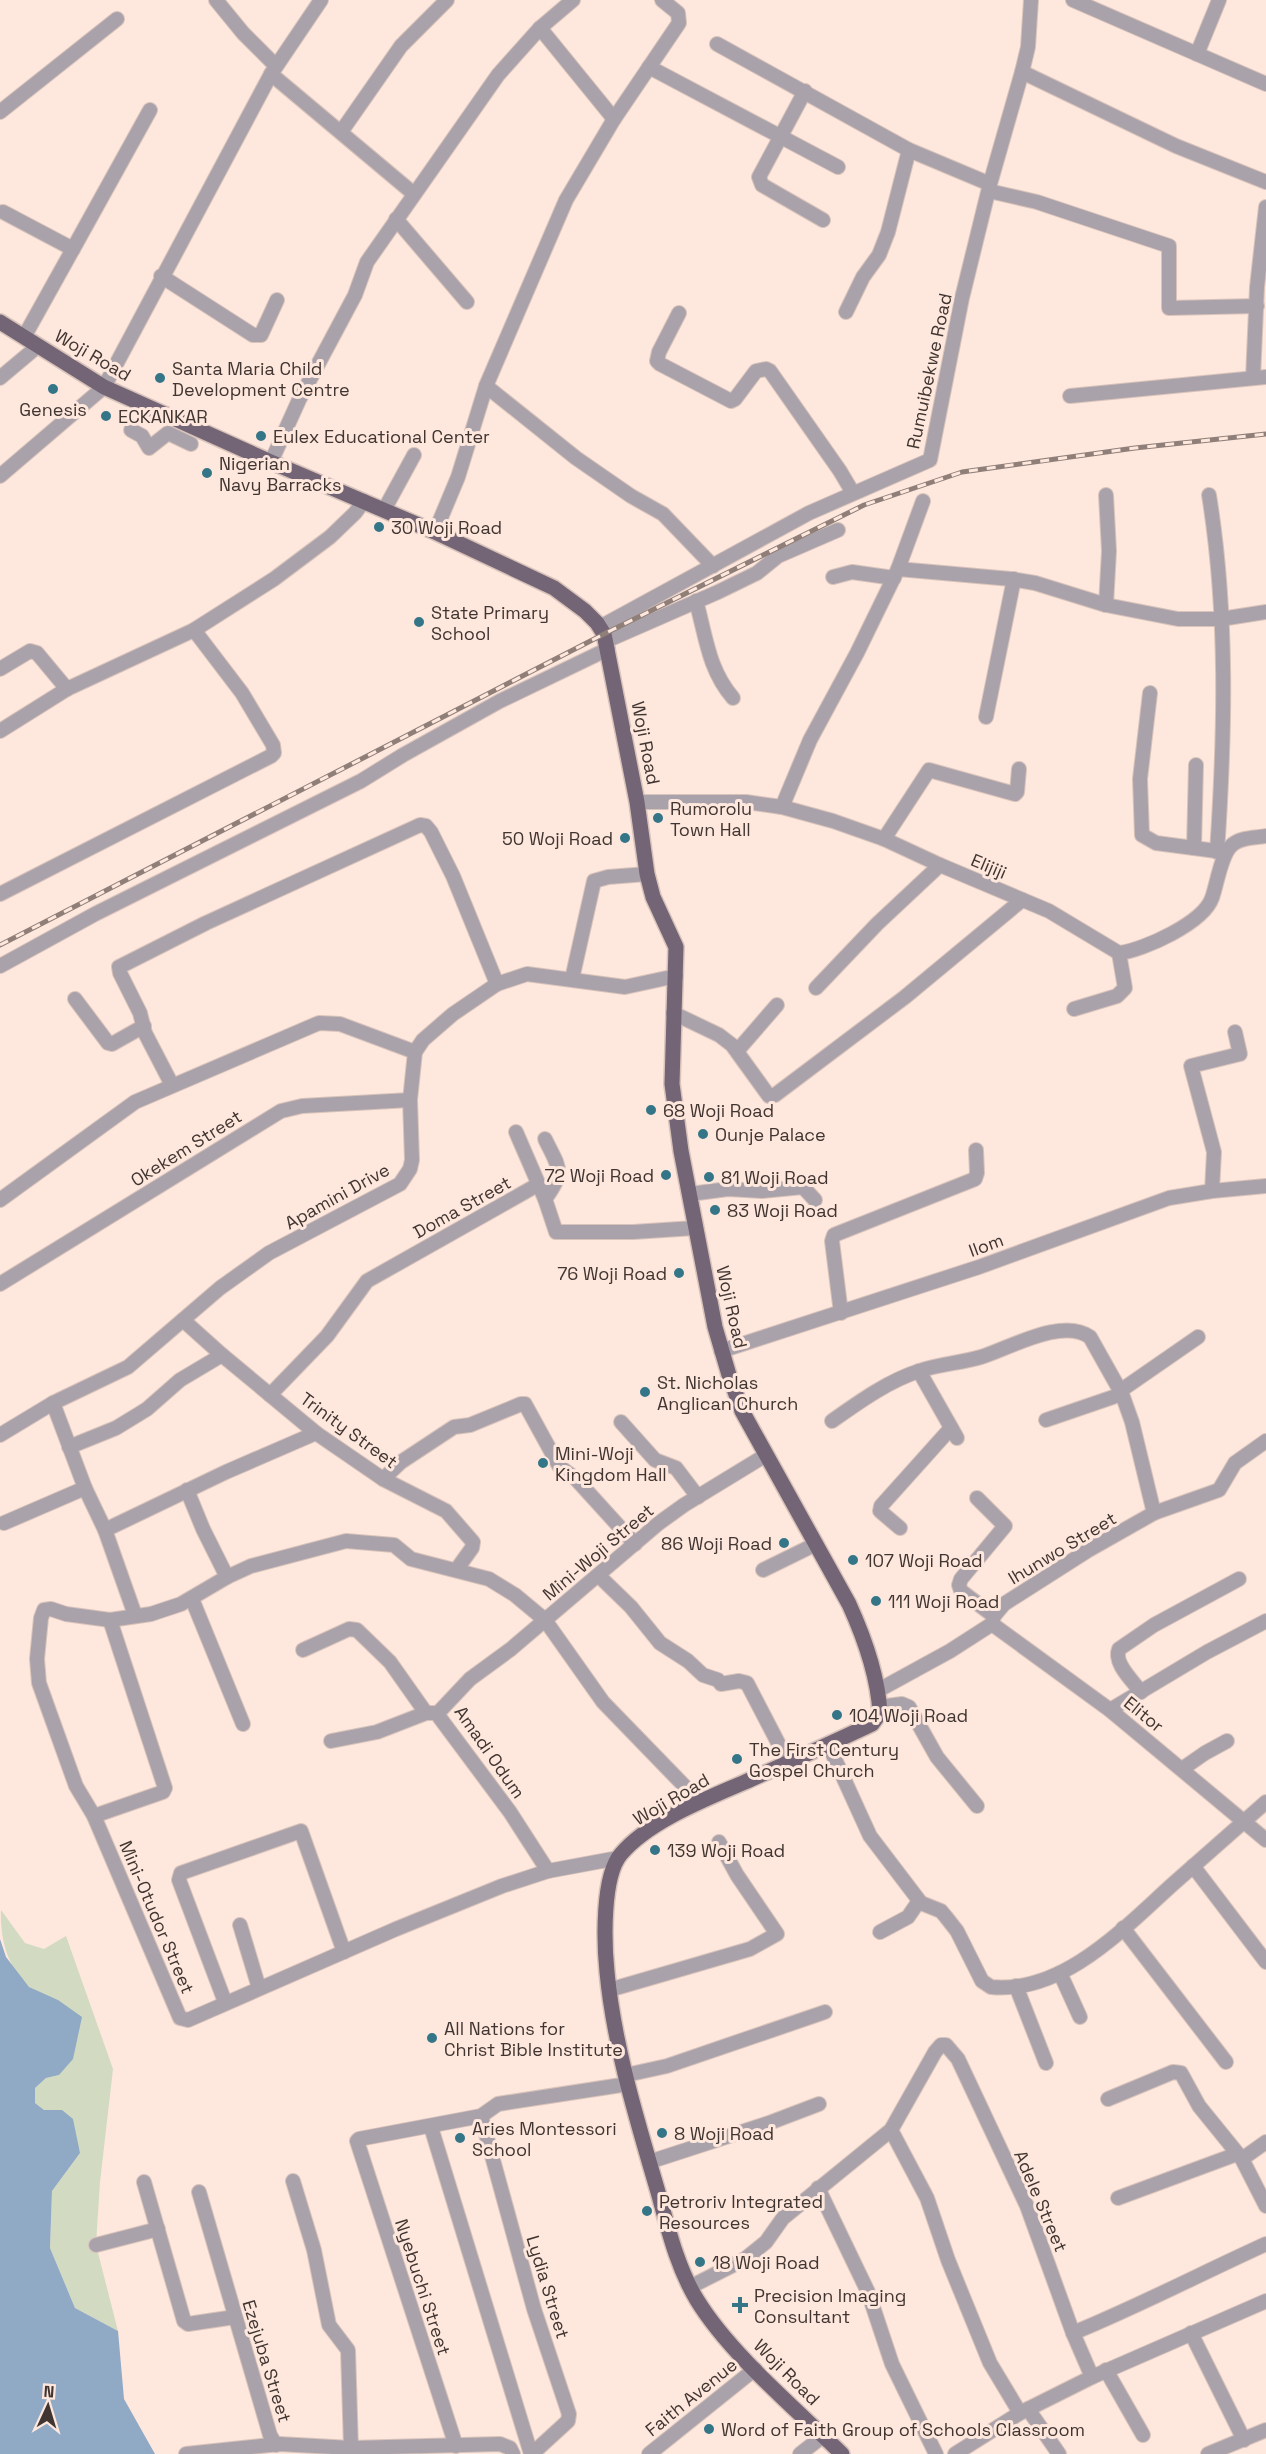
<svg xmlns="http://www.w3.org/2000/svg" width="1266" height="2454" font-family="'Space Grotesk',sans-serif">
  <style>
    .green { fill: #d2dbc2 }
    .water { fill: #90a9c5 }
    .lines { fill: none; stroke-linecap: round; stroke-linejoin: round }
    .minor-casing { stroke: #d8c3ba; stroke-width: 16 }
    .major-casing { stroke: #d8c3ba; stroke-width: 18 }
    .minor { stroke: #aaa2ab; stroke-width: 14 }
    .major { stroke: #736575; stroke-width: 15 }
    .rail-casing { stroke: #8f7f78; stroke-width: 5 }
    .rail { stroke: #fee7dd; stroke-width: 3; stroke-dasharray: 9; stroke-linecap: butt }
    .poi-dot { fill: #347688; stroke: #fee7dd; stroke-width: 2 }
    .labels { text-anchor: middle; dominant-baseline: central; stroke-width: 6; stroke-linejoin: round; paint-order: stroke }
    .street-label { font-size: 18px; fill: #403530; stroke: #fee7dd }
    .poi-label { font-size: 18px; fill: #403530; stroke: #fee7dd; text-anchor: start }
  </style>
  <rect width="100%" height="100%" fill="#fee7dd"/>
  <path class="green" d="M1 1910 25 1943 44 1949 66 1936 113 2069 100 2182 96 2245 118 2331 75 2308 50 2248 52 2191 80 2153 62 2110H44L35 2103V2088L46 2078 59 2075 58 2000C49 1996 36 1993 28 1986 7 1966 0 1938 1 1910Z"/>
  <polygon class="water" points="0,1939 6,1957 29,1987 58,2000 82,2017 73,2059 59,2075 46,2078 35,2088 35,2103 44,2110 62,2110 73,2119 80,2153 52,2191 50,2248 75,2308 118,2331 124,2399 155,2454 0,2454"/>
  <g class="lines">
    <g class="minor-casing">
      <g id="minor">
        <polyline points="216,0 243,33 276,66"/>
        <polyline points="1073,0 1266,84"/>
        <polyline points="540,28 614,119"/>
        <polyline points="717,44 909,150 990,184"/>
        <polyline points="1197,54 1219,0"/>
        <polyline points="649,67 838,167"/>
        <polyline points="1022,72 1176,146 1266,182"/>
        <polyline points="271,74 414,194"/>
        <polyline points="805,91 759,177 762,185 823,220"/>
        <polyline points="0,112 117,19"/>
        <polyline points="341,132 401,46 447,0"/>
        <polyline points="989,191 1037,202 1169,246 1169,308 1257,306"/>
        <polyline points="3,212 73,249 24,337"/>
        <polyline points="396,219 467,302"/>
        <polyline points="73,249 150,110"/>
        <polyline points="161,276 253,335 261,335 277,300"/>
        <polyline points="846,312 863,277 879,255 888,232 909,150"/>
        <polyline points="679,313 659,352 657,361 660,364 731,401 735,399 756,371 766,369 770,371 840,471 853,493"/>
        <polyline points="0,378 38,346"/>
        <polyline points="1253,378 1257,287 1266,207"/>
        <polyline points="486,386 576,458 631,496 663,514 713,566"/>
        <polyline points="1070,396 1266,377"/>
        <polyline points="131,430 142,436 149,448 168,433 191,444"/>
        <polyline points="271,462 299,400 355,295 367,262 498,75 540,28 573,0"/>
        <polyline points="0,476 104,387 271,74 321,0"/>
        <polyline points="1106,495 1109,551 1106,605"/>
        <path d="M1209 495C1228 613 1225 734 1217 852"/>
        <polyline points="384,510 414,455"/>
        <polyline points="435,532 458,477 486,386 566,200 614,119 679,23 678,13 662,0"/>
        <polyline points="898,569 1011,579 1035,583 1106,605 1178,619 1221,619 1266,612"/>
        <polyline points="833,577 852,572 894,578"/>
        <path d="M696 601C706 636 708 669 733 698"/>
        <polyline points="600,627 809,513 930,460 962,298 990,184 1022,72 1028,47 1031,0"/>
        <polyline points="606,641 718,592 757,573 778,556 838,530"/>
        <polyline points="0,669 30,651 37,653 67,689"/>
        <polyline points="1150,693 1140,779 1142,835 1156,843 1224,852"/>
        <polyline points="986,717 1014,579"/>
        <polyline points="0,731 67,689 194,630 274,579 330,537 355,513 364,501"/>
        <path d="M637 802H746L782 807 833 821 884 839 940 865 1049 911 1119 953C1144 950 1203 923 1212 898 1217 884 1221 855 1231 846 1239 837 1255 838 1266 836"/>
        <polyline points="782,807 810,740 857,653 898,569 923,501"/>
        <polyline points="884,839 929,770 1015,794 1017,792 1019,769"/>
        <polyline points="1194,848 1196,765"/>
        <polyline points="0,894 271,756 274,753 273,745 242,693 194,630"/>
        <polyline points="0,966 95,914 361,781 403,755 500,701 608,649"/>
        <polyline points="572,979 594,881 608,877 647,874"/>
        <polyline points="816,988 877,924 940,865"/>
        <polyline points="75,999 108,1043 112,1044 144,1026"/>
        <polyline points="1074,1009 1117,996 1125,988 1119,953"/>
        <polyline points="673,1013 719,1035 732,1045 766,1092 769,1096 775,1095 905,997 1022,900"/>
        <polyline points="738,1050 777,1005"/>
        <polyline points="172,1085 145,1033 140,1013 120,973 119,967 206,923 420,825 426,826 431,832 453,876 497,984"/>
        <polyline points="516,1132 545,1199 556,1232 633,1232 695,1228"/>
        <path d="M545 1139C559 1168 566 1171 545 1199"/>
        <polyline points="1212,1191 1214,1152 1191,1066 1240,1054 1235,1032"/>
        <polyline points="690,1194 728,1189 762,1191 803,1187 815,1200"/>
        <polyline points="0,1200 135,1102 319,1023 340,1024 415,1052"/>
        <polyline points="0,1284 281,1111 302,1106 410,1100"/>
        <polyline points="841,1313 832,1241 834,1235 975,1179 977,1173 976,1150"/>
        <polyline points="183,1320 222,1355 316,1433 383,1479 446,1511 473,1542 472,1548 457,1569"/>
        <polyline points="721,1351 979,1267 1169,1198 1212,1191 1266,1186"/>
        <polyline points="919,1371 957,1438"/>
        <polyline points="1120,1391 1198,1337"/>
        <polyline points="270,1395 327,1336 367,1281 539,1184"/>
        <polyline points="53,1403 85,1488 105,1530 135,1615"/>
        <polyline points="1046,1420 1122,1394"/>
        <path d="M832 1421C859 1402 888 1381 919 1371 939 1364 961 1363 981 1357 1010 1348 1062 1317 1090 1337L1122 1394 1132 1422 1154 1513"/>
        <polyline points="621,1422 655,1460 676,1468 698,1497"/>
        <polyline points="0,1435 53,1403 128,1367 220,1288 269,1253 400,1184 410,1169 412,1160 410,1100 415,1052 423,1040 453,1014 497,984 527,974 625,987 676,976"/>
        <polyline points="69,1447 116,1428 134,1417 147,1409 180,1380 222,1355"/>
        <polyline points="383,1479 401,1462 454,1427 470,1425 521,1404 525,1404 559,1466 576,1479 635,1544"/>
        <polyline points="187,1490 203,1529 227,1577"/>
        <polyline points="977,1498 1005,1526 961,1579 959,1585 961,1591 994,1616"/>
        <polyline points="4,1523 85,1488"/>
        <polyline points="900,1528 880,1511 881,1506 951,1428"/>
        <polyline points="105,1530 226,1472 316,1433"/>
        <polyline points="763,1570 816,1544"/>
        <polyline points="598,1575 631,1607 660,1643 688,1661 703,1675 718,1680 721,1684 739,1681 747,1683 788,1762"/>
        <polyline points="192,1599 243,1724"/>
        <polyline points="992,1624 1110,1710 1266,1840"/>
        <polyline points="303,1650 349,1629 357,1630 390,1662 426,1713"/>
        <polyline points="877,1691 950,1651 992,1624 994,1616 1004,1604 1087,1551 1154,1513 1219,1490 1235,1463 1266,1441"/>
        <path d="M1141 1692C1133 1681 1113 1663 1119 1649L1154 1625 1239 1579"/>
        <polyline points="879,1707 902,1704 909,1707 937,1757 977,1806"/>
        <polyline points="1110,1710 1207,1652 1266,1621"/>
        <polyline points="437,1714 470,1679 511,1649 659,1523 684,1505 766,1455"/>
        <polyline points="437,1714 510,1812 548,1871"/>
        <polyline points="331,1741 377,1732 426,1713 433,1713"/>
        <path d="M828 1744 870 1836 921 1903 941 1911 946 1917 957 1931 982 1981 991 1987C1063 1994 1124 1928 1173 1884 1204 1857 1235 1829 1266 1802"/>
        <polyline points="1182,1769 1205,1753 1227,1741"/>
        <polyline points="94,1816 163,1792 165,1788 110,1620"/>
        <polyline points="618,1858 548,1871 502,1886 396,1929 188,2020 180,2018 94,1816 76,1786 39,1683 37,1659 41,1618 44,1610 51,1609 66,1614 110,1620 151,1614 181,1604 227,1577 251,1566 346,1541 394,1545 411,1559 489,1579 515,1595 545,1620 603,1702 699,1801"/>
        <polyline points="1193,1866 1266,1962"/>
        <polyline points="240,1925 259,1988"/>
        <polyline points="1123,1928 1226,2062"/>
        <polyline points="880,1932 908,1917 919,1901"/>
        <polyline points="1060,1973 1080,2017"/>
        <polyline points="1016,1986 1046,2063"/>
        <polyline points="609,1990 750,1949 777,1934 737,1875 719,1842"/>
        <polyline points="225,2002 179,1880 181,1873 301,1831 344,1952"/>
        <polyline points="626,2075 667,2066 825,2012"/>
        <polyline points="1108,2099 1173,2072 1181,2073 1199,2106 1242,2159 1266,2206"/>
        <polyline points="481,2116 534,2309 569,2414 568,2421 532,2454"/>
        <polyline points="431,2127 531,2454"/>
        <polyline points="891,2130 927,2198 948,2260 990,2363 1020,2413"/>
        <polyline points="1242,2159 1266,2142"/>
        <polyline points="649,2162 769,2123 819,2104"/>
        <polyline points="293,2181 314,2250 329,2325 348,2350 351,2448"/>
        <polyline points="144,2182 184,2321 188,2324 235,2317"/>
        <polyline points="818,2188 868,2292 892,2364 936,2454"/>
        <polyline points="199,2192 270,2435 276,2445"/>
        <polyline points="1118,2198 1237,2154"/>
        <polyline points="96,2245 158,2229"/>
        <polyline points="690,2287 745,2259 766,2242 783,2218 891,2130 935,2052 941,2045 946,2045 958,2059 1027,2206 1073,2333 1092,2377"/>
        <path d="M1073 2333C1139 2306 1202 2273 1266 2244"/>
        <polyline points="1191,2333 1244,2440"/>
        <polyline points="1106,2370 1143,2435"/>
        <polyline points="1028,2409 1059,2454"/>
        <polyline points="456,2446 357,2141 359,2139 481,2116 498,2104 628,2084"/>
        <polyline points="186,2454 279,2444 351,2448 500,2444 510,2448 513,2454"/>
        <polyline points="649,2454 755,2369"/>
        <polyline points="800,2454 823,2436"/>
        <polyline points="955,2454 1020,2413 1092,2377 1266,2301"/>
        <polyline points="1208,2454 1266,2430"/>
      </g>
    </g>
    <g class="major-casing">
      <path id="major" d="M0 322 104 387 271 462 435 532 554 588 585 611 597 623 604 634 637 802 647 874 653 897 676 947 672 1084 681 1151 715 1327 729 1375 742 1411 849 1604C864 1637 878 1676 880 1713L872 1724C830 1744 787 1763 745 1782 706 1799 649 1821 621 1854 602 1876 604 1943 607 1972 614 2046 637 2120 658 2192 668 2228 677 2267 697 2300 730 2354 796 2409 842 2454"/>
    </g>
    <use href="#minor" class="minor"/>
    <use href="#major" class="major"/>
    <g class="rail-casing">
      <polyline id="rail" points="0,945 604,634 864,505 962,472 1135,448 1266,434"/>
    </g>
    <use href="#rail" class="rail"/>
  </g>
  <g class="poi-dot">
    <circle cx="160" cy="378" r="6"/>
    <circle cx="53" cy="389" r="6"/>
    <circle cx="106" cy="416" r="6"/>
    <circle cx="261" cy="436" r="6"/>
    <circle cx="207" cy="473" r="6"/>
    <circle cx="379" cy="527" r="6"/>
    <circle cx="419" cy="622" r="6"/>
    <circle cx="658" cy="818" r="6"/>
    <circle cx="625" cy="838" r="6"/>
    <circle cx="651" cy="1110" r="6"/>
    <circle cx="703" cy="1134" r="6"/>
    <circle cx="666" cy="1175" r="6"/>
    <circle cx="709" cy="1177" r="6"/>
    <circle cx="715" cy="1210" r="6"/>
    <circle cx="679" cy="1273" r="6"/>
    <circle cx="645" cy="1392" r="6"/>
    <circle cx="543" cy="1463" r="6"/>
    <circle cx="784" cy="1543" r="6"/>
    <circle cx="853" cy="1560" r="6"/>
    <circle cx="876" cy="1601" r="6"/>
    <circle cx="837" cy="1715" r="6"/>
    <circle cx="737" cy="1759" r="6"/>
    <circle cx="655" cy="1850" r="6"/>
    <circle cx="432" cy="2038" r="6"/>
    <circle cx="662" cy="2133" r="6"/>
    <circle cx="460" cy="2138" r="6"/>
    <circle cx="647" cy="2211" r="6"/>
    <circle cx="700" cy="2262" r="6"/>
    <path d="M737 2296h6v6h6v6h-6v6h-6v-6h-6v-6h6z"/>
    <circle cx="709" cy="2429" r="6"/>
  </g>
  <g class="labels">
    <g class="street-label">
      <text transform="translate(93 355) rotate(30)">Woji Road</text>
      <text transform="translate(929 371) rotate(-78)">Rumuibekwe Road</text>
      <text transform="translate(646 743) rotate(79)">Woji Road</text>
      <text transform="translate(989 866) rotate(23)">Elijiji</text>
      <text transform="translate(186 1148) rotate(-32)">Okekem Street</text>
      <text transform="translate(337 1196) rotate(-29)">Apamini Drive</text>
      <text transform="translate(462 1207) rotate(-29)">Doma Street</text>
      <text transform="translate(986 1245) rotate(-20)">Ilom</text>
      <text transform="translate(732 1307) rotate(77)">Woji Road</text>
      <text transform="translate(349 1430) rotate(36)">Trinity Street</text>
      <text transform="translate(1062 1548) rotate(-31)">Ihunwo Street</text>
      <text transform="translate(598 1552) rotate(-40)">Mini-Woji Street</text>
      <text transform="translate(1144 1714) rotate(39)">Elitor</text>
      <text transform="translate(490 1752) rotate(55)">Amadi Odum</text>
      <text transform="translate(671 1799) rotate(-30)">Woji Road</text>
      <text transform="translate(157 1917) rotate(67)">Mini-Otudor Street</text>
      <text transform="translate(1041 2201) rotate(67)">Adele Street</text>
      <text transform="translate(423 2287) rotate(72)">Nyebuchi Street</text>
      <text transform="translate(548 2287) rotate(73)">Lydia Street</text>
      <text transform="translate(267 2361) rotate(73)">Ezejuba Street</text>
      <text transform="translate(787 2372) rotate(45)">Woji Road</text>
      <text transform="translate(691 2397) rotate(-39)">Faith Avenue</text>
    </g>
    <g class="poi-label">
      <text x="172" y="368">Santa Maria Child<tspan x="172" dy="21">Development Centre</tspan></text>
      <text x="53" y="409" text-anchor="middle">Genesis</text>
      <text x="118" y="416">ECKANKAR</text>
      <text x="273" y="436">Eulex Educational Center</text>
      <text x="219" y="463">Nigerian<tspan x="219" dy="21">Navy Barracks</tspan></text>
      <text x="391" y="527">30 Woji Road</text>
      <text x="431" y="612">State Primary<tspan x="431" dy="21">School</tspan></text>
      <text x="670" y="808">Rumorolu<tspan x="670" dy="21">Town Hall</tspan></text>
      <text x="613" y="838" text-anchor="end">50 Woji Road</text>
      <text x="663" y="1110">68 Woji Road</text>
      <text x="715" y="1134">Ounje Palace</text>
      <text x="654" y="1175" text-anchor="end">72 Woji Road</text>
      <text x="721" y="1177">81 Woji Road</text>
      <text x="727" y="1210">83 Woji Road</text>
      <text x="667" y="1273" text-anchor="end">76 Woji Road</text>
      <text x="657" y="1382">St. Nicholas<tspan x="657" dy="21">Anglican Church</tspan></text>
      <text x="555" y="1453">Mini-Woji<tspan x="555" dy="21">Kingdom Hall</tspan></text>
      <text x="772" y="1543" text-anchor="end">86 Woji Road</text>
      <text x="865" y="1560">107 Woji Road</text>
      <text x="888" y="1601">111 Woji Road</text>
      <text x="849" y="1715">104 Woji Road</text>
      <text x="749" y="1749">The First Century<tspan x="749" dy="21">Gospel Church</tspan></text>
      <text x="667" y="1850">139 Woji Road</text>
      <text x="444" y="2028">All Nations for<tspan x="444" dy="21">Christ Bible Institute</tspan></text>
      <text x="472" y="2128">Aries Montessori<tspan x="472" dy="21">School</tspan></text>
      <text x="674" y="2133">8 Woji Road</text>
      <text x="659" y="2201">Petroriv Integrated<tspan x="659" dy="21">Resources</tspan></text>
      <text x="712" y="2262">18 Woji Road</text>
      <text x="754" y="2295">Precision Imaging<tspan x="754" dy="21">Consultant</tspan></text>
      <text x="721" y="2429">Word of Faith Group of Schools Classroom</text>
    </g>
  </g>
  <g transform="translate(48 2406) rotate(4)" stroke="#fee7dd" stroke-width="4.5" paint-order="stroke">
  <path d="M0-4.5L10 22L0 15L-10 22Z" fill="#403530"/>
  <text y="-9" font-size="16" font-weight="bold" text-anchor="middle" fill="#403530">N</text>
  </g>
</svg>
